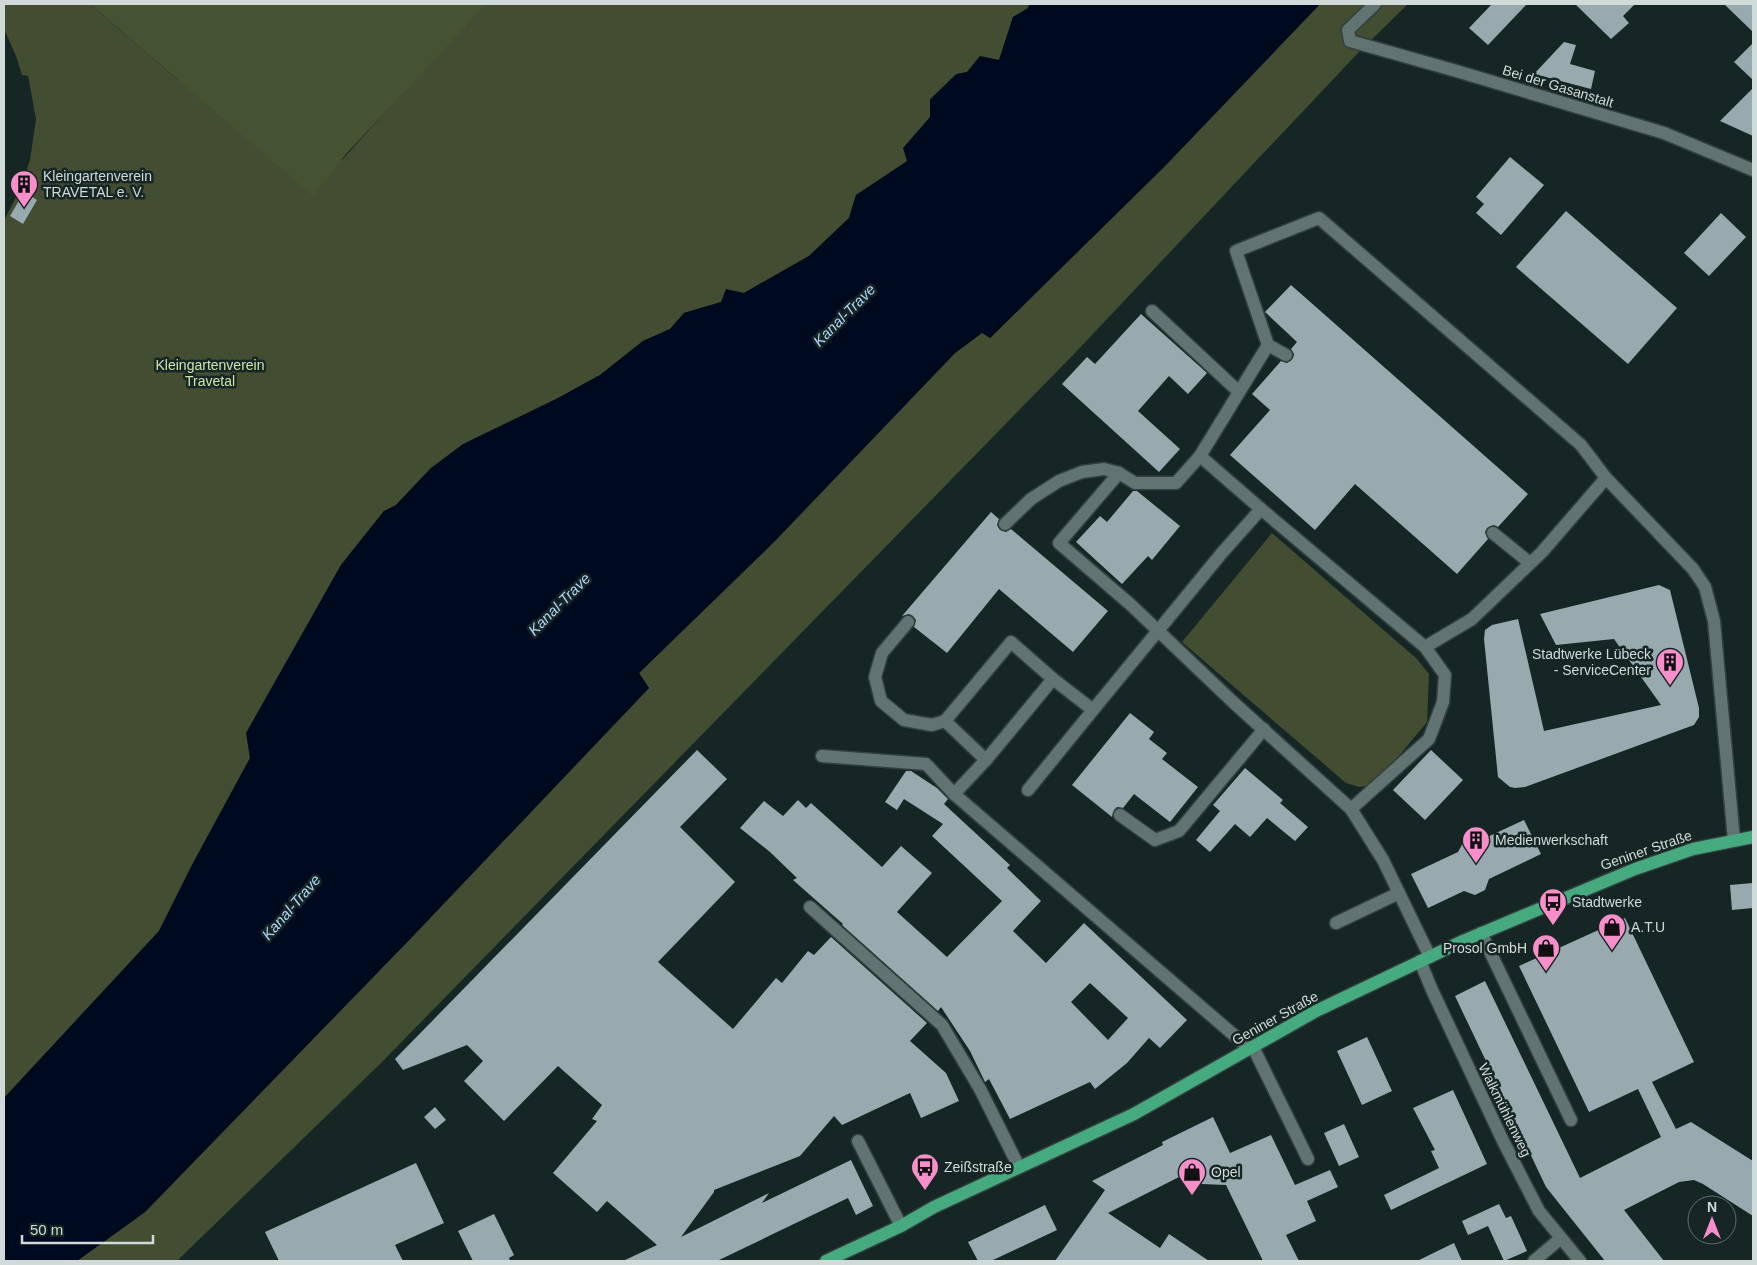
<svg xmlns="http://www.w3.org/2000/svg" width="1757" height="1265" font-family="Helvetica,sans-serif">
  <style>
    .green { fill: #424d32 }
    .forest { fill: #465333 }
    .water { fill: #000a1f }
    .building { fill: #98aab0; fill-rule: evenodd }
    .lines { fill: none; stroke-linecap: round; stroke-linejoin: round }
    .minor-casing { stroke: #33403f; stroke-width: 15 }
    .major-casing { stroke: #33403f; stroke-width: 15 }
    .minor { stroke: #627472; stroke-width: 12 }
    .major { stroke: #45ab7f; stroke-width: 12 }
    .labels { text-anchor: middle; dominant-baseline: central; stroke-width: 5; stroke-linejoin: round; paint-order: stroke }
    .street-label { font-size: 14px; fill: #d0dad9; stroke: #162625 }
    .poi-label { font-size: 14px; fill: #d0dad9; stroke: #162625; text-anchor: start }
    .park-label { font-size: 14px; fill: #cde5aa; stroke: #162625 }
    .water-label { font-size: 15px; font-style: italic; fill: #b2d4fb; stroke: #162625 }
  </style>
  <rect width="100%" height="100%" fill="#162625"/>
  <g class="green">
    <polygon points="4,4 90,4 177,79 342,160 416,78 487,4 1029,4 1029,8 1013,17 999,60 980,57 967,72 956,74 930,99 931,117 904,148 908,161 856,195 849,218 809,256 744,293 721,302 684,313 670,329 643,341 600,375 431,468 396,505 384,511 341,565 247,733 250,758 192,865 159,931 4,1098 4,221 22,185 30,160 36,119 28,76 22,75 16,56 4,29"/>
    <polygon points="1320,4 1408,4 1357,54 1074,354 381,1063 177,1261 77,1261 145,1212 413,936 649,688 639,673 773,543 955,353 983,332 990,338 1165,166"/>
    <polygon points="1272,533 1417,659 1429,674 1427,722 1394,762 1366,786 1359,787 1346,783 1182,642"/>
  </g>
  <polygon class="forest" points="90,4 487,4 346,154 313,196"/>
  <polygon class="water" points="1029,4 1320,4 1165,166 990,338 982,333 955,353 773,543 639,673 649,688 413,936 145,1212 77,1261 4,1261 4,1098 159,931 192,865 250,758 246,733 341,565 384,511 396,505 431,468 463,444 558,398 600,375 643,341 670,329 684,313 721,302 726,289 744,293 809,256 849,218 856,195 907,161 903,148 930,117 930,100 957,74 967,72 980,56 999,60 1013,17 1028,8"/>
  <g class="building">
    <polygon points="1492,4 1527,4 1488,45 1469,28"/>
    <polygon points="1575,4 1635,4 1623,16 1629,23 1611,39"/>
    <polygon points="1724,4 1753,4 1753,32"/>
    <polygon points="1564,42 1576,45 1570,64 1595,71 1591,89 1534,74"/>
    <polygon points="1753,43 1753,80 1734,62"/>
    <polygon points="1753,88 1753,136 1720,121"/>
    <polygon points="1510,157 1544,185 1501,235 1476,213 1484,204 1476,197"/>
    <polygon points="24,192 37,200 23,224 10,216"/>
    <polygon points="1566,211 1677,308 1628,364 1516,267"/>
    <polygon points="1721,213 1746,237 1709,276 1684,253"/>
    <polygon points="1291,285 1528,494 1498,527 1494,525 1487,528 1485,532 1488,539 1457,574 1355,484 1315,530 1230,455 1270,410 1252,394 1281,361 1287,363 1293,358 1294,354 1291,349 1297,342 1265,312"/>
    <polygon points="1141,314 1207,373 1188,394 1169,376 1138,411 1180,449 1159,472 1062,384 1087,357 1095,364"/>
    <polygon points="1133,491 1137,491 1180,526 1152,560 1148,556 1122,584 1076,542 1100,516 1107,522"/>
    <polygon points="991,512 999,519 997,525 1000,530 1006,532 1011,529 1108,611 1073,652 999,589 947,653 914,627 916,620 913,616 909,614 902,616"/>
    <polygon points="1659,585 1670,590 1699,708 1699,717 1694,725 1525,787 1515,788 1510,787 1498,777 1484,639 1485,630 1492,625 1518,619 1544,731 1661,705 1614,639 1556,645 1540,614"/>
    <polygon points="1130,713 1154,732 1149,739 1167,753 1162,759 1198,787 1170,822 1134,794 1123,808 1117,807 1114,810 1112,817 1072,785"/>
    <polygon points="697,750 727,779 680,827 735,882 658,962 733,1029 776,978 782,983 808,951 814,955 831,937 927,1023 910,1041 946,1073 959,1101 921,1118 910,1093 842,1125 834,1116 800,1156 714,1190 714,1192 681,1237 769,1193 762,1203 851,1160 873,1206 856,1215 848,1198 717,1261 623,1261 657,1245 607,1201 597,1212 553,1173 597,1121 592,1119 602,1105 558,1066 504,1121 464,1081 483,1061 467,1045 403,1070 395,1059"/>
    <polygon points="1431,750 1463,780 1425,820 1393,790"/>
    <polygon points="1245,768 1283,800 1280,803 1308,827 1295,841 1267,818 1250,837 1235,824 1210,852 1196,840 1220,811 1213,805"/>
    <path d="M906 771H911L937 788 948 799 944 804 1010 865 1007 868 1041 901 1013 931 1046 963 1084 923 1187 1020 1160 1048 1149 1038 1127 1063 1095 1089 1090 1082 1010 1119 989 1079 985 1082 970 1051 941 1007 938 1011 842 925 843 924 793 880 797 878 770 852 740 828 764 801 783 816 798 800 806 808 811 803 882 867 901 846 932 873 897 912 947 957 1002 901 932 836 943 824 904 799 897 810 885 802ZM1090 983 1128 1018 1108 1040 1071 1002Z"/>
    <polygon points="1524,820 1541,854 1489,879 1485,890 1475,895 1464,891 1428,908 1411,874 1458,852 1464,841 1473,836 1483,839"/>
    <polygon points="1753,883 1753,908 1732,910 1730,885"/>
    <polygon points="1625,918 1694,1062 1652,1082 1676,1129 1691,1122 1753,1161 1753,1216 1703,1184 1694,1180 1679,1182 1624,1210 1664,1261 1605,1261 1546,1187 1455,996 1485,981 1580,1178 1661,1137 1638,1089 1589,1112 1519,966"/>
    <polygon points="1367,1037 1392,1091 1362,1105 1337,1051"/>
    <polygon points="1453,1090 1487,1164 1391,1210 1384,1195 1439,1168 1431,1151 1435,1150 1413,1108"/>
    <polygon points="435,1107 446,1120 435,1129 424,1117"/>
    <polygon points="1213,1117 1230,1153 1271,1135 1295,1185 1330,1170 1338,1187 1307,1201 1316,1221 1286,1235 1299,1261 1263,1261 1226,1185 1202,1184 1181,1176 1108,1213 1160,1248 1169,1234 1209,1261 1055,1261 1105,1190 1092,1181 1163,1145 1162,1142"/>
    <polygon points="1344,1124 1359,1157 1339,1166 1324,1133"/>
    <polygon points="416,1163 444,1223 395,1245 403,1261 279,1261 265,1232"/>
    <polygon points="1499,1204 1506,1218 1511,1216 1527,1251 1504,1261 1488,1226 1468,1235 1462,1221"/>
    <polygon points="1045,1205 1057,1230 991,1261 978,1261 968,1242"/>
    <polygon points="494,1214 514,1255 509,1258 510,1261 473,1261 458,1231"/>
    <polygon points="1454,1243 1462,1261 1417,1261"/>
  </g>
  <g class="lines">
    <g class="minor-casing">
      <g id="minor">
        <polyline points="1375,4 1348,30 1350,41 1453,70 1664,133 1753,170"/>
        <polyline points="1152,311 1239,392"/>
        <polyline points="1286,355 1268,345 1236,251 1319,218 1581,445 1606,478 1693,569 1705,587 1714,621 1734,840"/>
        <polyline points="1200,456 1268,345"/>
        <polyline points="1261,509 1200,456 1176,483 1135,483 1119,473 1059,543 1131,605 1234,703 1351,809 1383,860 1430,957"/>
        <polyline points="1005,524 1031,499 1059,481 1082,472 1104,469 1119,473"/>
        <polyline points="1493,533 1530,563"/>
        <polyline points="908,622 882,653 875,677 881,701 904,720 932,725 945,721"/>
        <polyline points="1093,710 1221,554 1261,509 1425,647"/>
        <polyline points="822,756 926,764 954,794 1250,1049"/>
        <polyline points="1028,790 1093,710 1053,679"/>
        <polyline points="954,794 986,760 1053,679 1011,642 945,721 986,760"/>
        <polyline points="1351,809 1429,739 1443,702 1445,675 1425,647 1472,619 1542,552 1606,478"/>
        <polyline points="1120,815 1155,840 1179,831 1264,729"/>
        <polyline points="810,907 942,1025 980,1089 1019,1167"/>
        <polyline points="1336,923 1399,893"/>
        <polyline points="1481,933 1571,1120"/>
        <polyline points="1420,961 1432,990 1503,1141 1539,1211 1580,1261"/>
        <polyline points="1253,1047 1308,1159"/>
        <polyline points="858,1141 901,1226"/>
        <polyline points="1534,1261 1561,1238"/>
      </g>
    </g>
    <g class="major-casing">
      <polyline id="major" points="826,1261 901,1226 934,1207 1134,1114 1316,1011 1463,941 1635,869 1693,849 1753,837"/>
    </g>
    <use href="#minor" class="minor"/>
    <use href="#major" class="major"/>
  </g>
  <defs>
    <g id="building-pin" transform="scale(1.4375)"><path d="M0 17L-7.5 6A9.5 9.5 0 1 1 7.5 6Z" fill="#f98fca" stroke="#162625"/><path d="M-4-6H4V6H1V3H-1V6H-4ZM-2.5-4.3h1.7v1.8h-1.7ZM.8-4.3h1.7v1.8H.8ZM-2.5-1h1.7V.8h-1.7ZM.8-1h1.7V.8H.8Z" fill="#111"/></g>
    <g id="bus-pin" transform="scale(1.4375)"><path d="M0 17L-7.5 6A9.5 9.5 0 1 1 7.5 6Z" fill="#f98fca" stroke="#162625"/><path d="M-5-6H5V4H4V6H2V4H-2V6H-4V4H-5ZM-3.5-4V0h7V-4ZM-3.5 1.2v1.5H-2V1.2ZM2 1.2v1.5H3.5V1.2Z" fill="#111"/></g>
    <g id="shop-pin" transform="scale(1.4375)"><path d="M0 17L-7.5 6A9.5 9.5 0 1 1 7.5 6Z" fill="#f98fca" stroke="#162625"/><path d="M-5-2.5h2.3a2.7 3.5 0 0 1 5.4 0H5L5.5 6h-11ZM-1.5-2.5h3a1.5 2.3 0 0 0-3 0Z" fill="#111"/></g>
  </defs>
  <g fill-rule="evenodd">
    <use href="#building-pin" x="24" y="184"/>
    <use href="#building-pin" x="1670" y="662"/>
    <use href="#building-pin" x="1476" y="840"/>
    <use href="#bus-pin" x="1553" y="902"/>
    <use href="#shop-pin" x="1612" y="927"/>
    <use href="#shop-pin" x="1546" y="948"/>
    <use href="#bus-pin" x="925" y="1167"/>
    <use href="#shop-pin" x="1192" y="1172"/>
  </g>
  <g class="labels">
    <g class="street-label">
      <text transform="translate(1558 86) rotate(17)">Bei der Gasanstalt</text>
      <text transform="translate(1646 850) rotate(-19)">Geniner Straße</text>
      <text transform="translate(1275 1018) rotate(-29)">Geniner Straße</text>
      <text transform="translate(1505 1110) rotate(64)">Walkmühlenweg</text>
    </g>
    <g class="poi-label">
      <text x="43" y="176">Kleingartenverein<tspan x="43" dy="16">TRAVETAL e. V.</tspan></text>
      <text x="1651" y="654" text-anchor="end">Stadtwerke Lübeck<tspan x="1651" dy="16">- ServiceCenter</tspan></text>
      <text x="1495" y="840">Medienwerkschaft</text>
      <text x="1572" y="902">Stadtwerke</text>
      <text x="1631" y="927">A.T.U</text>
      <text x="1527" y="948" text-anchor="end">Prosol GmbH</text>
      <text x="944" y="1167">Zeißstraße</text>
      <text x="1211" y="1172">Opel</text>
    </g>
    <g class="park-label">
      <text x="210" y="365">Kleingartenverein<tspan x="210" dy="16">Travetal</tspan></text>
    </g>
    <g class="water-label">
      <text transform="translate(844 315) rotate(-45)">Kanal-Trave</text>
      <text transform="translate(559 604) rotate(-45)">Kanal-Trave</text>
      <text transform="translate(291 907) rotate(-49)">Kanal-Trave</text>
    </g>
  </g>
  <rect width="1757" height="1265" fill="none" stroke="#d0dad9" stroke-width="10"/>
  <g transform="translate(1712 1220)"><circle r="24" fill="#162625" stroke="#606e6d"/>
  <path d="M0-4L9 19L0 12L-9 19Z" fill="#f98fca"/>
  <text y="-8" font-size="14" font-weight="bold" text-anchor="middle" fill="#d0dad9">N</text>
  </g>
  <path d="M22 1235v8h131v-8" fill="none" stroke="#d0dad9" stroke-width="2.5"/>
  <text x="30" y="1235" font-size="15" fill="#d0dad9" stroke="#162625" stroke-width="4" paint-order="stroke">50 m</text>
</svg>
